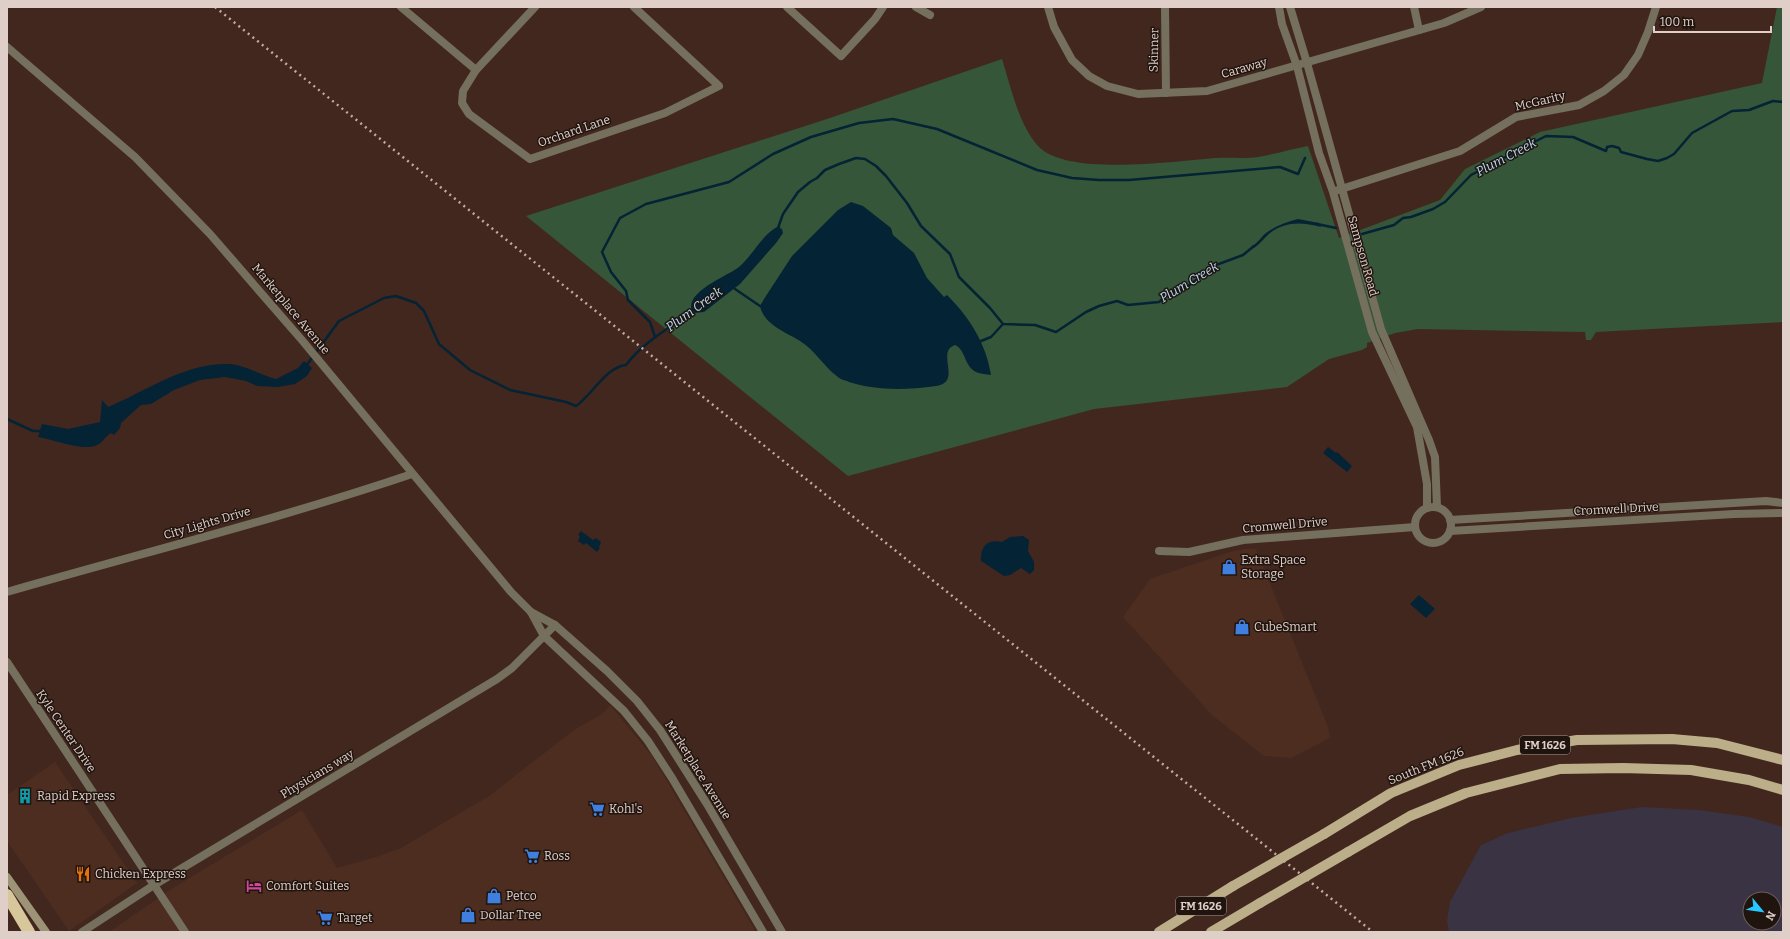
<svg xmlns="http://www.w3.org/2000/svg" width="1790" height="939" font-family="Bitter,serif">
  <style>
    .built { fill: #4e2d21 }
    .education { fill: #3a3343; fill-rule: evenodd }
    .green { fill: #355639 }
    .water { fill: #042335 }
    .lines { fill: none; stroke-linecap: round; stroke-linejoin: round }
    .stream { stroke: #042335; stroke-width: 2.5 }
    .minor { stroke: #756f5d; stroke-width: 8 }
    .tertiary { stroke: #756f5d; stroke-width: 8 }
    .secondary { stroke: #9d9376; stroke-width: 8 }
    .primary { stroke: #bcae89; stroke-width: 10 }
    .motorway { stroke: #d7c79a; stroke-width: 12 }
    .rail { stroke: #c0aca5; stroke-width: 2.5; stroke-dasharray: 2 4; stroke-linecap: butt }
    .primary-bridge { stroke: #bcae89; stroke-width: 10 }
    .labels { text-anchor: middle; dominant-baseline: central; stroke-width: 3; stroke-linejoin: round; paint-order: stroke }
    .shield { fill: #20140f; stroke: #a69690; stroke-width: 1 }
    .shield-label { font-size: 11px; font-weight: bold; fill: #e0cec8 }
    .street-label { font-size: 12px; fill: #e0cec8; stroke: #20140f }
    .poi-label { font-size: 12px; fill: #e0cec8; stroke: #20140f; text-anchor: start }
    .water-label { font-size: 13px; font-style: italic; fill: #b4dbf6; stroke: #20140f }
  </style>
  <rect width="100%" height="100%" fill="#42271e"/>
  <g class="built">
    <polygon points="1245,549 1256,549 1328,727 1330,738 1291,758 1264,756 1212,715 1123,617 1150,579 1230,552"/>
    <polygon points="610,705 652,756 756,932 109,932 173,888 302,810 337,868 376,857 401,848 489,796 574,730 602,714"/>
    <polygon points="55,762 137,883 69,931 7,841 7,795"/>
  </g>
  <path class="education" d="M1642 807 1699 810 1749 817 1783 827V932H1449L1447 921 1450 902 1481 845 1508 833 1571 818ZM1750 899H1774V923H1750Z"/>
  <path class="green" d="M1777 7H1783V322L1596 332 1591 340H1586L1585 332 1418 329 1395 333 1367 343V347L1362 350 1329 359 1287 387 1094 409 848 476 526 216 830 118 1002 59C1011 87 1018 123 1038 146 1066 177 1176 161 1216 158 1229 157 1244 159 1258 157 1275 154 1292 149 1308 146L1339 238 1440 200 1465 169 1540 132 1762 83Z"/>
  <g class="water">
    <path d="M851 202 863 206 891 228 893 235 914 253 927 278 944 297 947 295C969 317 986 343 991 375 987 374 980 374 976 372 964 366 966 350 955 345 935 352 963 382 936 386 906 390 878 391 849 382 845 380 841 380 838 377 824 367 815 350 800 341 786 332 764 325 760 306L764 299 792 256 838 210Z"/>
    <path d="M1298 219 1319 223 1321 227C1302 222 1286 221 1270 233 1264 238 1260 244 1254 248L1252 246C1258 243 1261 237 1266 233 1275 226 1287 222 1298 219Z"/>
    <path d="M777 227 782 229 783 233 776 243 740 284 704 312 693 313C681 293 728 276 739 267 753 255 761 236 777 227Z"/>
    <path d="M304 361 312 368 307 376 295 384 278 387 257 386 246 381 225 377 200 380 174 390 151 404 141 405 121 423 120 428 114 435 111 433C106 436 102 443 97 445 84 452 52 439 38 437L42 424 68 429 100 422 102 400 108 407C146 391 186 362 229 364 242 364 261 375 276 379L298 368Z"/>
    <polygon points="1328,447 1336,453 1337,452 1352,466 1347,472 1323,453"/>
    <polygon points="581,531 593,540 596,538 601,542 599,547 600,548 597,552 586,543 584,545 578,541 580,536 578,535"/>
    <path d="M1023 536 1029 540 1028 551 1034 562V570L1030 574 1021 568 1010 575 1004 576 981 561C980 546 988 539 1002 542L1010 537Z"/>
    <polygon points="1419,595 1435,609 1426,618 1410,604"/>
  </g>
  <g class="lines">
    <g class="stream">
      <polyline points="1317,224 1336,228"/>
      <polyline points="779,227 778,228 783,214 798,192 810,182 817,178 825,170 839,164 856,158 865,159 876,166 886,176 907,203 921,226 950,254 959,277 990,308 1003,324 1035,325 1056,332 1086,312 1099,306 1117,301 1128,305 1159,302 1171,292 1187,287 1204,274 1208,268 1243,255 1254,246"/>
      <polyline points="1362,234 1394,225 1403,218 1411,217 1433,209 1445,202 1471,175 1546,136 1573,137 1606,151 1607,147 1612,146 1619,148 1621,152 1647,159 1658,161 1667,158 1674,154 1692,133 1732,111 1749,110 1773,101 1783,102"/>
      <polyline points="735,289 760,306"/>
      <polyline points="655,337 650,322 628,300 626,291 611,272 602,252 620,218 646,204 729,182 773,154 811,137 859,123 893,119 937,129 1037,170 1072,178 1099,180 1129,180 1280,167 1298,174 1305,158"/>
      <polyline points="981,341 991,337 1003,324"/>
      <path d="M306 366 339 321 384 298 396 296 416 303 424 311 439 344 470 370 510 390 566 402 576 406C592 395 606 367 626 365 644 341 670 328 694 311"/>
      <polyline points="7,419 33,431 42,431"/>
    </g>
    <g class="minor">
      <polyline points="401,7 476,70"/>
      <polyline points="535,7 476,70 463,91 462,103 469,114 530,159 665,113 719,86 634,7"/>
      <polyline points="787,7 841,56 875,19 883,7"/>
      <polyline points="916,7 930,15"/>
      <polyline points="1048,7 1054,27 1072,60 1089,76 1107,86 1138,94 1207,91 1444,23 1481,7"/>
      <polyline points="1165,7 1166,93"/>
      <polyline points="1414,7 1419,30"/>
      <polyline points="1335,191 1460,151 1516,117 1579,105 1604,91 1624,75 1638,55 1648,32 1656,7"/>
      <polyline points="1159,551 1189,552 1243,540 1415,527"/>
      <path d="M7 592C142 553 279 519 412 474"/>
      <polyline points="7,662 185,932"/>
      <polyline points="82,932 154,885 497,679 512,668 555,625"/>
    </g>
    <g class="tertiary">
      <polyline points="1279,7 1282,24 1297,66 1319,153 1333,192 1372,332 1417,427 1427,484 1427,508"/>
      <polyline points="1290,7 1307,63 1381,329 1429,440 1435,457 1437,507"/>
      <polyline points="7,47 135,157 210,234 301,339 511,592 531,612 544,636 624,711 648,741 672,778 763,932"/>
      <circle cx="1433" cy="525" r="18"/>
      <polyline points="1450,520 1766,501 1783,503"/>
      <polyline points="1450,531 1734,514 1783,513"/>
      <polyline points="531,612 555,625 607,671 637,701 660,730 707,804 782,932"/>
    </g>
    <polyline class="secondary" points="7,877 46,932"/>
    <g class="primary">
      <polyline points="1324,834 1391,793 1459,765 1517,750 1577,740 1672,739 1717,743 1783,760"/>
      <polyline points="1348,852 1410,816 1466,793 1560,769 1623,768 1691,770 1749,780 1783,790"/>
      <polyline points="1159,932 1233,886"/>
      <polyline points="1211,932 1260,903"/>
    </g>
    <polyline class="motorway" points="7,895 29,932"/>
    <polyline class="rail" points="215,7 1373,932"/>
    <g class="primary-bridge">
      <polyline points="1233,886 1324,834"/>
      <polyline points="1260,903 1348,852"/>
    </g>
  </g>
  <defs>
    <g id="shop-bare" transform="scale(1.2)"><path d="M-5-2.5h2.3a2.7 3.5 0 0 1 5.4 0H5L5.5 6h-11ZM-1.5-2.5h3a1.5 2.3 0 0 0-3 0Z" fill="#3f7fe0" stroke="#20140f" stroke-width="2.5" paint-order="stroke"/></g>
    <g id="building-bare" transform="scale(1.2)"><path d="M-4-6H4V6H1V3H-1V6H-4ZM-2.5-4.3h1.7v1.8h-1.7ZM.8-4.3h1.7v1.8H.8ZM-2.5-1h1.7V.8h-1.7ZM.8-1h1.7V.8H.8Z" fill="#0f9aa8" stroke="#20140f" stroke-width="2.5" paint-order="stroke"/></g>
    <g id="supermarket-bare" transform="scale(1.2)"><path d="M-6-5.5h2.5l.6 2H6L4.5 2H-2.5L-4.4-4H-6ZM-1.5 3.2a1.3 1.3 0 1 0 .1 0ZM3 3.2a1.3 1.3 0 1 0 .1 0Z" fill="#3f7fe0" stroke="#20140f" stroke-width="2.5" paint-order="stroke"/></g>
    <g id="restaurant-bare" transform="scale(1.2)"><path d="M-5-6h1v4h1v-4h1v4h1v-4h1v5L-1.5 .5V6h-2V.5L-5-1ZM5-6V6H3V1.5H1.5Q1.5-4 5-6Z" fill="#e8710a" stroke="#20140f" stroke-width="2.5" paint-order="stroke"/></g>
    <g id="hotel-bare" transform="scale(1.2)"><path d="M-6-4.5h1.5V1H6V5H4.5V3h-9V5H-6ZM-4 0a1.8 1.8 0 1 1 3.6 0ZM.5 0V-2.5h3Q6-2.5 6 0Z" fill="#d1479c" stroke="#20140f" stroke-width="2.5" paint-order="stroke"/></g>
  </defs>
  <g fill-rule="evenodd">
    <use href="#shop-bare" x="1229" y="567"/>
    <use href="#shop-bare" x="1242" y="627"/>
    <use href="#building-bare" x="25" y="796"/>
    <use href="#supermarket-bare" x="597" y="809"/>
    <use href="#supermarket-bare" x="532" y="856"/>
    <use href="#restaurant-bare" x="83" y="874"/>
    <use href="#hotel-bare" x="254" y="886"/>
    <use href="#shop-bare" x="494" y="896"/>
    <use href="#shop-bare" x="468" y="915"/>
    <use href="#supermarket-bare" x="325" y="918"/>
  </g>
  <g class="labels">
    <g class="shield">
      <rect x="1520" y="736" width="50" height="18" rx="3"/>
      <rect x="1176" y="897" width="50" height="18" rx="3"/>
    </g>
    <g class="shield-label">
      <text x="1545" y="745">FM 1626</text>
      <text x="1201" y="906">FM 1626</text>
    </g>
    <g class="street-label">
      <text transform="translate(1154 50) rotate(-89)">Skinner</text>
      <text transform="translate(1244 68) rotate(-16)">Caraway</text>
      <text transform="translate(1540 101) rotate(-13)">McGarity</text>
      <text transform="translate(574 131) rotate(-19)">Orchard Lane</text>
      <text transform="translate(1363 256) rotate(74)">Sampson Road</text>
      <text transform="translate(291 309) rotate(50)">Marketplace Avenue</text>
      <text transform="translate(1616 509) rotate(-3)">Cromwell Drive</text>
      <text transform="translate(207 523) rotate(-16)">City Lights Drive</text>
      <text transform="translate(1285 525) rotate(-5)">Cromwell Drive</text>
      <text transform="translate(66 731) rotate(56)">Kyle Center Drive</text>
      <text transform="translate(1426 766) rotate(-22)">South FM 1626</text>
      <text transform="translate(698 770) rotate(58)">Marketplace Avenue</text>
      <text transform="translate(317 774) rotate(-31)">Physicians way</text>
    </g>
    <g class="poi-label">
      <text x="1241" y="560">Extra Space<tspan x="1241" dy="14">Storage</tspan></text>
      <text x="1254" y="627">CubeSmart</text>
      <text x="37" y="796">Rapid Express</text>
      <text x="609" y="809">Kohl's</text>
      <text x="544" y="856">Ross</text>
      <text x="95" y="874">Chicken Express</text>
      <text x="266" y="886">Comfort Suites</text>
      <text x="506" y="896">Petco</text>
      <text x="480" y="915">Dollar Tree</text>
      <text x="337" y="918">Target</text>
    </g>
    <g class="water-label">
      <text transform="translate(1506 157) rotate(-28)">Plum Creek</text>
      <text transform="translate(1189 282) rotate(-31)">Plum Creek</text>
      <text transform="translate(694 309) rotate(-36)">Plum Creek</text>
    </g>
  </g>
  <rect width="1790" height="939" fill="none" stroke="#e0cec8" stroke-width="16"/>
  <g transform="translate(1762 911) rotate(119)"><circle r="19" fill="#20140f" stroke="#6d5e59"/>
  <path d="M0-3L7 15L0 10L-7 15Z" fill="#27c8ff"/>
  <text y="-6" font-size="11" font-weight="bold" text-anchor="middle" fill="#e0cec8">N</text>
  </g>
  <path d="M1654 26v6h117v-6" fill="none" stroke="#e0cec8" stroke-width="2"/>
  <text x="1660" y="26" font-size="12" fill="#e0cec8" stroke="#20140f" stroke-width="3" paint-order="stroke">100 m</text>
</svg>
